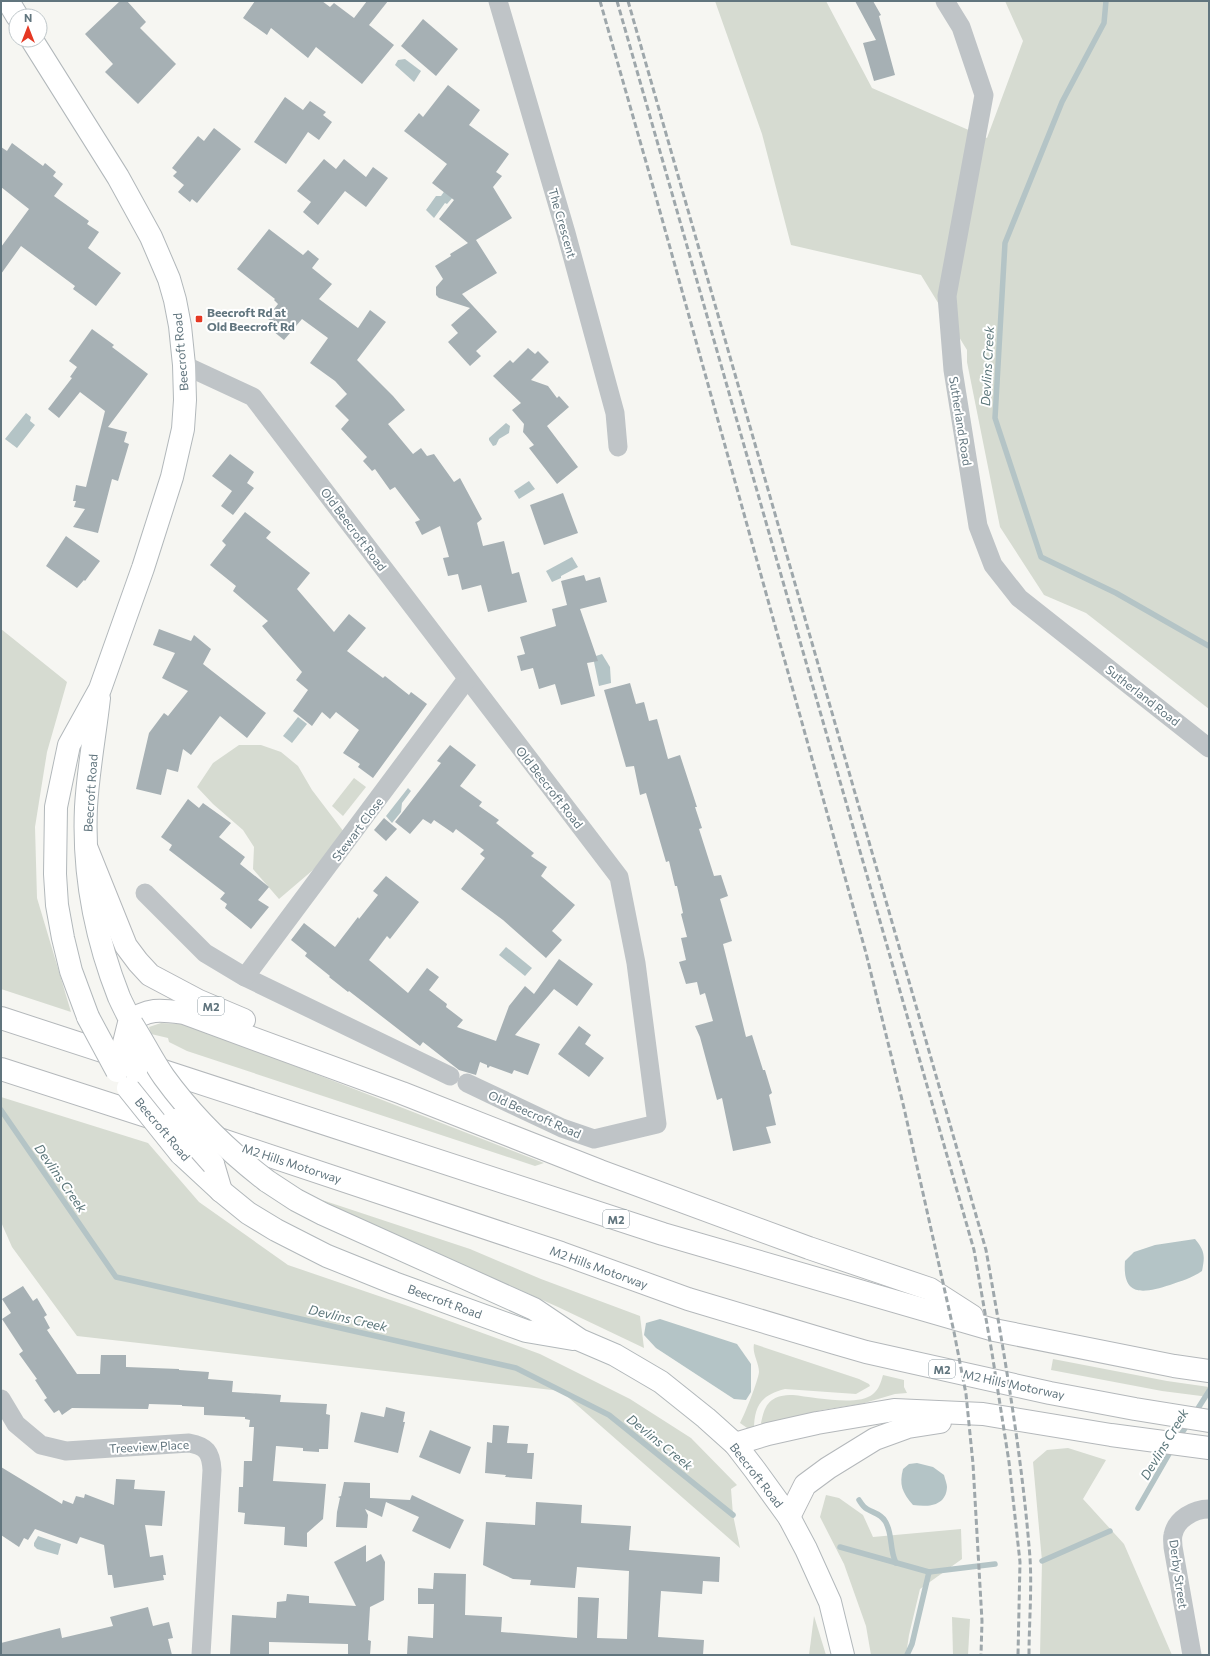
<svg xmlns="http://www.w3.org/2000/svg" width="1210" height="1656" font-family="Commissioner,sans-serif">
  <style>
    .green { fill: #d6dbd1 }
    .water { fill: #b4c4c6 }
    .lines { fill: none; stroke-linecap: round; stroke-linejoin: round }
    .stream { stroke: #b4c4c6; stroke-width: 5.5 }
    .building { fill: #a6b0b4 }
    .primary-casing { stroke: #b2b8bb; stroke-width: 24 }
    .motorway-casing { stroke: #b4b8bb; stroke-width: 24 }
    .minor { stroke: #bfc4c7; stroke-width: 19 }
    .primary { stroke: #fff; stroke-width: 22 }
    .motorway { stroke: #fff; stroke-width: 22 }
    .rail { stroke: #9ea7ab; stroke-width: 3; stroke-dasharray: 6 3; stroke-linecap: butt }
    .primary-bridge-casing { stroke: #b2b8bb; stroke-width: 24; stroke-linecap: butt }
    .motorway-bridge-casing { stroke: #b4b8bb; stroke-width: 24; stroke-linecap: butt }
    .primary-bridge { stroke: #fff; stroke-width: 22 }
    .motorway-bridge { stroke: #fff; stroke-width: 22 }
    .poi-dot { fill: #e53823; stroke: #fff; stroke-width: 1.5 }
    .labels { text-anchor: middle; dominant-baseline: central; stroke-width: 4; stroke-linejoin: round; paint-order: stroke }
    .shield { fill: #fff; stroke: #909ea5; stroke-width: 1 }
    .shield-label { font-size: 11px; font-weight: bold; fill: #61757e }
    .street-label { font-size: 12px; fill: #61757e; stroke: #fff }
    .poi-label { font-size: 12px; font-weight: bold; fill: #61757e; stroke: #fff; text-anchor: start }
    .water-label { font-size: 13px; font-style: italic; fill: #5b767a; stroke: #fff }
  </style>
  <rect width="100%" height="100%" fill="#f6f6f2"/>
  <g class="green">
    <polygon points="715,1 826,1 872,88 987,138 1023,41 1005,1 1209,1 1209,709 1086,613 1044,595 1000,527 967,362 967,350 921,275 791,245 762,134"/>
    <polygon points="1,629 67,682 47,752 35,827 37,898 71,1012 1,989"/>
    <polygon points="239,745 261,745 281,752 298,766 312,790 347,836 320,864 279,899 253,869 254,847 243,830 213,804 197,787 213,763"/>
    <polygon points="354,778 366,787 343,816 332,806"/>
    <polygon points="161,1023 181,1024 208,1032 544,1163 535,1166 187,1051 169,1042 168,1038 151,1034 149,1027"/>
    <polygon points="1,1097 148,1143 199,1202 288,1265 408,1306 540,1354 630,1399 691,1438 737,1485 731,1489 733,1515 740,1548 561,1391 77,1336 12,1247 1,1222"/>
    <polygon points="322,1200 470,1249 541,1279 640,1316 644,1348 558,1307 333,1207"/>
    <path d="M754 1344 859 1379 869 1384 870 1386 856 1394 785 1389C761 1395 754 1406 754 1430H750L740 1423C745 1414 758 1381 759 1372 759 1362 752 1354 754 1344Z"/>
    <polygon points="1053,1359 1167,1381 1209,1387 1209,1397 1162,1391 1051,1370"/>
    <path d="M883 1375 904 1380V1387L907 1393 895 1394 861 1404 822 1410 763 1426 761 1423C765 1403 771 1395 793 1395 813 1397 858 1407 873 1394 879 1389 881 1382 883 1375Z"/>
    <polygon points="1068,1448 1106,1460 1083,1499 1124,1544 1172,1655 1040,1655 1042,1561 1033,1462 1047,1450"/>
    <polygon points="826,1495 839,1498 863,1515 873,1537 961,1529 962,1559 920,1589 909,1635 906,1655 871,1655 866,1626 844,1564 820,1517"/>
    <polygon points="814,1616 826,1655 809,1655"/>
    <polygon points="952,1617 970,1619 968,1655 953,1655"/>
  </g>
  <g class="water">
    <polygon points="405,59 421,71 414,82 395,65 398,60"/>
    <polygon points="446,189 454,196 447,204 445,203 434,218 426,210 436,196 441,196"/>
    <polygon points="26,413 31,417 30,421 35,425 17,448 5,439"/>
    <polygon points="506,423 510,426 509,433 499,439 496,445 493,446 489,440 489,438"/>
    <polygon points="529,481 535,489 519,499 514,491"/>
    <polygon points="572,557 578,567 561,576 561,578 552,582 546,571"/>
    <polygon points="602,654 610,667 611,683 599,686 593,657"/>
    <polygon points="298,717 307,724 292,743 283,736"/>
    <polygon points="408,788 411,791 402,803 401,812 392,823 386,816"/>
    <polygon points="506,947 532,968 525,976 499,955"/>
    <path d="M1195 1239C1205 1251 1205 1256 1202 1271 1192 1278 1181 1281 1170 1285 1144 1293 1122 1298 1125 1261L1134 1252 1155 1245Z"/>
    <polygon points="660,1319 737,1344 751,1364 751,1392 746,1400 734,1399 656,1348 644,1335 646,1323"/>
    <path d="M917 1463 933 1467 944 1475C945 1479 947 1484 947 1487 946 1507 927 1507 913 1505 902 1492 899 1485 903 1469L909 1464Z"/>
    <polygon points="38,1536 61,1544 58,1555 37,1549 34,1546 34,1543"/>
  </g>
  <g class="lines">
    <g class="stream">
      <polyline points="1106,1 1104,23 1062,102 1005,243 995,418 1041,557 1116,593 1209,646"/>
      <polyline points="1,1110 116,1277 516,1368 609,1415 733,1515"/>
      <polyline points="1195,1413 1209,1391"/>
      <polyline points="1178,1439 1189,1422"/>
      <path d="M859 1500C861 1503 863 1507 867 1509 873 1513 880 1513 885 1521 893 1533 889 1549 896 1563"/>
      <polyline points="1138,1508 1173,1447"/>
      <polyline points="840,1547 929,1572 995,1564"/>
      <polyline points="1042,1561 1110,1531"/>
      <polyline points="907,1655 912,1644 929,1572"/>
    </g>
  </g>
  <g class="building">
    <polygon points="120,1 127,1 146,22 140,28 176,64 138,104 105,72 113,64 85,34"/>
    <polygon points="255,1 322,1 330,7 334,3 354,18 367,1 388,1 369,25 394,45 362,84 316,47 308,58 271,28 267,35 243,18"/>
    <polygon points="855,1 873,1 881,15 879,16 895,75 874,81 863,43 876,40"/>
    <polygon points="423,19 458,49 436,76 401,46"/>
    <polygon points="448,85 480,110 469,125 509,154 496,172 502,176 493,187 512,218 476,240 497,273 462,294 497,332 476,351 481,356 470,366 448,342 458,333 451,325 470,308 439,298 436,295 436,287 443,279 435,266 451,256 450,254 468,243 439,219 454,200 432,183 447,164 404,131 419,113 423,117"/>
    <polygon points="285,97 303,110 310,101 326,112 323,115 332,122 319,140 308,132 286,164 254,142"/>
    <polygon points="214,128 241,149 197,203 192,199 190,202 178,192 184,185 173,176 177,172 172,168 198,136 204,141"/>
    <polygon points="12,143 43,166 45,163 56,172 53,176 63,184 54,196 89,221 87,224 99,232 88,248 121,273 96,306 73,289 75,286 21,246 1,274 1,247 29,209 1,187 1,147 7,151"/>
    <polygon points="324,159 336,169 344,159 366,177 373,167 388,178 366,207 345,191 318,225 303,212 311,202 297,191"/>
    <polygon points="269,229 303,255 308,250 319,259 312,268 332,284 319,299 358,328 370,310 386,322 357,360 393,396 405,410 388,424 413,454 421,448 427,456 434,454 454,482 460,478 482,519 477,523 483,546 504,541 512,574 519,572 527,602 488,612 481,585 462,590 458,574 448,576 443,558 449,557 440,526 422,535 415,522 420,520 395,487 390,490 375,469 372,471 363,461 367,457 341,429 349,420 335,406 347,394 335,381 310,363 328,338 302,319 284,340 273,331 277,326 267,318 278,304 274,300 275,299 237,269"/>
    <polygon points="92,329 114,345 112,347 148,374 108,427 127,432 124,442 129,444 118,481 112,479 98,533 73,527 85,509 74,507 76,501 73,501 76,485 86,487 105,411 80,392 59,418 48,409 72,378 70,377 77,367 69,361"/>
    <polygon points="528,348 535,354 538,351 549,362 531,380 548,386 557,398 559,396 569,407 547,426 578,467 557,484 529,448 534,445 523,432 524,424 512,410 521,403 493,376 510,360 513,363"/>
    <polygon points="230,454 254,472 247,483 254,488 233,515 221,506 232,491 212,476"/>
    <polygon points="563,493 578,533 544,545 530,505"/>
    <polygon points="245,512 271,532 266,538 310,573 297,589 334,632 349,614 366,628 347,651 383,678 385,676 409,695 411,692 427,704 373,778 358,767 360,764 343,753 359,730 336,712 330,719 322,712 312,726 293,711 308,690 296,680 302,672 262,626 268,621 233,591 236,586 210,565 226,545 222,541"/>
    <polygon points="66,536 100,561 85,581 84,580 77,588 46,566"/>
    <polygon points="584,575 586,581 600,577 607,602 580,609 598,661 587,663 595,696 561,705 555,684 539,689 533,668 521,671 517,656 525,654 520,637 556,626 552,609 567,605 561,581"/>
    <polygon points="159,629 191,641 194,635 211,649 203,664 266,713 247,738 220,716 191,755 183,749 178,772 167,769 161,795 136,789 149,733 164,713 168,716 188,691 162,678 175,653 153,645"/>
    <polygon points="630,683 636,704 644,702 649,721 657,719 668,759 680,755 697,807 695,807 702,828 699,829 714,876 721,875 728,896 720,899 732,941 723,944 746,1037 752,1035 763,1070 765,1070 772,1093 769,1095 776,1125 766,1127 771,1143 733,1151 722,1098 717,1100 700,1037 695,1026 713,1021 705,993 700,995 697,982 686,984 679,962 686,960 681,938 687,937 681,914 683,913 677,886 675,886 669,861 666,862 646,793 640,795 634,766 626,767 604,690"/>
    <polygon points="450,745 476,765 460,786 482,802 479,806 499,820 496,823 534,853 531,856 547,867 541,876 575,905 552,931 562,940 546,958 503,920 461,889 485,858 480,854 484,850 456,829 453,833 434,820 431,824 423,819 410,834 395,822 441,763 437,761"/>
    <polygon points="188,799 199,808 203,803 231,823 219,837 245,857 240,864 269,887 258,900 269,907 251,929 225,908 227,904 220,899 225,893 169,850 172,845 161,837"/>
    <polygon points="384,818 397,829 386,841 374,830"/>
    <polygon points="386,876 419,902 390,939 387,936 369,960 408,993 427,968 439,977 429,990 447,1004 446,1007 463,1020 457,1027 496,1041 509,1006 525,986 534,994 559,959 593,984 577,1006 554,989 515,1035 540,1044 528,1075 514,1070 512,1074 490,1066 488,1068 487,1067 487,1065 480,1062 476,1075 459,1070 423,1042 420,1046 349,991 348,992 329,977 330,976 305,956 307,953 291,940 304,923 335,947 358,917 359,919 378,895 373,891"/>
    <polygon points="579,1026 591,1035 585,1044 604,1058 589,1077 558,1054"/>
    <polygon points="23,1286 33,1301 37,1298 47,1315 44,1317 50,1328 47,1330 77,1374 100,1374 101,1355 126,1355 126,1367 179,1369 179,1370 209,1372 208,1379 233,1381 232,1392 281,1395 280,1402 327,1404 326,1414 330,1415 328,1449 319,1449 319,1452 303,1451 303,1448 276,1446 273,1481 326,1484 323,1519 307,1533 307,1547 284,1545 285,1527 244,1524 245,1513 238,1512 239,1487 243,1487 244,1461 252,1461 254,1427 249,1427 250,1420 245,1419 245,1417 204,1415 204,1407 182,1406 182,1405 149,1404 148,1409 72,1408 62,1415 59,1410 54,1413 44,1400 47,1398 35,1380 37,1379 19,1354 23,1351 2,1319 11,1313 2,1299"/>
    <polygon points="386,1407 405,1412 403,1422 405,1422 398,1453 354,1442 361,1412 384,1417"/>
    <polygon points="493,1425 509,1426 507,1443 528,1444 527,1453 534,1453 532,1479 505,1477 506,1475 485,1473 487,1442 492,1443"/>
    <polygon points="430,1430 471,1447 460,1474 419,1457"/>
    <polygon points="1,1467 62,1504 63,1500 73,1504 76,1496 84,1498 85,1494 114,1505 116,1479 135,1480 134,1489 165,1491 162,1526 145,1525 150,1557 163,1555 166,1575 163,1575 164,1580 114,1588 112,1575 108,1575 104,1545 80,1537 77,1544 35,1529 28,1540 24,1538 19,1547 1,1535"/>
    <polygon points="344,1482 370,1483 370,1498 410,1500 412,1495 464,1520 450,1549 412,1531 419,1517 386,1502 382,1517 365,1509 368,1515 367,1528 336,1527 337,1512 340,1498 338,1497 341,1496"/>
    <polygon points="536,1502 582,1505 581,1523 631,1526 629,1550 720,1557 719,1582 703,1581 702,1594 661,1591 658,1637 704,1640 703,1655 407,1655 408,1636 433,1638 434,1604 418,1604 418,1588 433,1589 434,1573 466,1574 465,1615 502,1617 501,1632 577,1638 578,1597 599,1598 597,1638 627,1639 629,1571 577,1567 575,1588 530,1585 531,1580 513,1579 483,1565 486,1522 535,1525"/>
    <polygon points="366,1545 366,1562 381,1554 385,1562 384,1600 370,1607 368,1640 371,1641 370,1655 348,1655 348,1644 269,1642 269,1655 230,1655 232,1615 276,1618 277,1602 286,1601 287,1594 309,1596 309,1603 356,1606 334,1562"/>
    <polygon points="148,1607 153,1626 169,1622 173,1638 168,1639 172,1655 1,1655 1,1643 60,1628 62,1638 113,1626 110,1617"/>
  </g>
  <g class="lines">
    <g class="primary-casing">
      <g id="primary">
        <polyline points="8,1 17,16"/>
        <polyline points="32,40 118,177 151,237 169,279 175,300 180,326 184,365 185,400 183,429 172,477 143,568 100,689 69,745 56,807 55,874 57,905 63,938 71,971 88,1017"/>
        <path d="M99 698C95 734 88 771 86 807 83 872 95 936 119 997 123 1006 128 1015 132 1024"/>
        <polyline points="181,1154 221,1191 248,1213 276,1230 327,1256 394,1283 526,1331 573,1339"/>
        <polyline points="267,1181 296,1200 323,1214 534,1309 580,1340 615,1355 661,1382 706,1418 735,1444 755,1470 789,1517 806,1549 830,1602 843,1655"/>
      </g>
    </g>
    <g class="motorway-casing">
      <g id="motorway">
        <polyline points="87,849 126,946 138,962 150,975 199,1001 244,1020"/>
        <polyline points="1,1018 663,1234 994,1330 1174,1366 1209,1371"/>
        <path d="M129 1023C147 1007 163 1010 184 1013L402 1093 600 1171 809 1248 930 1289 972 1316"/>
        <polyline points="1,1069 162,1121"/>
        <polyline points="136,1071 174,1120"/>
        <polyline points="213,1137 561,1253 688,1299 835,1343 866,1352 1050,1393 1135,1409 1209,1421"/>
        <polyline points="213,1164 221,1191"/>
        <polyline points="735,1444 768,1434 817,1423 894,1410 983,1414 1111,1435 1209,1448"/>
        <polyline points="789,1517 805,1485 828,1468 875,1439 908,1427 940,1422"/>
      </g>
    </g>
    <g class="minor">
      <polyline points="498,1 566,233 615,413 618,447"/>
      <polyline points="945,1 961,27 984,95 947,296 953,370 978,526 993,565 1019,598 1209,748"/>
      <polyline points="184,365 253,397 619,877 636,963 657,1124 594,1139 562,1128 467,1083"/>
      <polyline points="145,893 205,953 245,977 450,1076"/>
      <polyline points="245,977 467,679"/>
      <path d="M1 1399 16 1424 41 1445 66 1451 189 1443C206 1446 211 1452 212 1470L201 1655"/>
      <path d="M1192 1655 1173 1547C1173 1543 1172 1539 1173 1535 1176 1519 1194 1509 1209 1509"/>
    </g>
    <use href="#primary" class="primary"/>
    <use href="#motorway" class="motorway"/>
    <g class="rail">
      <polyline points="600,1 654,190 866,953 904,1108 954,1332 966,1394 973,1464 982,1621 981,1655"/>
      <polyline points="617,1 974,1250 992,1353 1009,1462 1020,1562 1018,1655"/>
      <path d="M628 1 986 1250C1004 1352 1022 1455 1030 1558 1032 1590 1029 1623 1029 1655"/>
    </g>
    <g class="primary-bridge-casing">
      <g id="primary-bridge">
        <polyline points="88,1017 117,1071"/>
        <path d="M132 1024C143 1041 152 1060 164 1077 193 1117 228 1151 267 1181"/>
        <polyline points="128,1088 181,1154"/>
      </g>
    </g>
    <g class="motorway-bridge-casing">
      <g id="motorway-bridge">
        <polyline points="129,1023 124,1043 136,1071"/>
        <polyline points="174,1120 213,1164"/>
      </g>
    </g>
    <use href="#primary-bridge" class="primary-bridge"/>
    <use href="#motorway-bridge" class="motorway-bridge"/>
  </g>
  <rect class="poi-dot" x="195" y="315" width="8" height="8" rx="2"/>
  <g class="labels">
    <g class="shield">
      <rect x="198" y="997" width="26" height="18" rx="3"/>
      <rect x="603" y="1210" width="26" height="18" rx="3"/>
      <rect x="929" y="1360" width="26" height="18" rx="3"/>
    </g>
    <g class="shield-label">
      <text x="211" y="1006">M2</text>
      <text x="616" y="1219">M2</text>
      <text x="942" y="1369">M2</text>
    </g>
    <g class="street-label">
      <text transform="translate(563 223) rotate(74)">The Crescent</text>
      <text transform="translate(180 352) rotate(-95)">Beecroft Road</text>
      <text transform="translate(961 421) rotate(81)">Sutherland Road</text>
      <text transform="translate(354 529) rotate(53)">Old Beecroft Road</text>
      <text transform="translate(1143 695) rotate(38)">Sutherland Road</text>
      <text transform="translate(550 787) rotate(52)">Old Beecroft Road</text>
      <text transform="translate(90 793) rotate(-86)">Beecroft Road</text>
      <text transform="translate(357 829) rotate(-53)">Stewart Close</text>
      <text transform="translate(535 1114) rotate(24)">Old Beecroft Road</text>
      <text transform="translate(163 1129) rotate(50)">Beecroft Road</text>
      <text transform="translate(292 1163) rotate(18)">M2 Hills Motorway</text>
      <text transform="translate(599 1267) rotate(20)">M2 Hills Motorway</text>
      <text transform="translate(445 1301) rotate(20)">Beecroft Road</text>
      <text transform="translate(1014 1384) rotate(12)">M2 Hills Motorway</text>
      <text transform="translate(149 1446) rotate(-3)">Treeview Place</text>
      <text transform="translate(757 1475) rotate(52)">Beecroft Road</text>
      <text transform="translate(1179 1574) rotate(82)">Derby Street</text>
    </g>
    <g class="poi-label">
      <text x="207" y="312">Beecroft Rd at<tspan x="207" dy="14">Old Beecroft Rd</tspan></text>
    </g>
    <g class="water-label">
      <text transform="translate(987 366) rotate(-87)">Devlins Creek</text>
      <text transform="translate(61 1178) rotate(55)">Devlins Creek</text>
      <text transform="translate(348 1318) rotate(13)">Devlins Creek</text>
      <text transform="translate(660 1442) rotate(39)">Devlins Creek</text>
      <text transform="translate(1164 1444) rotate(-59)">Devlins Creek</text>
    </g>
  </g>
  <rect width="1210" height="1656" fill="none" stroke="#61757e" stroke-width="4"/>
  <g transform="translate(28 28)"><circle r="19" fill="#ffffff" stroke="#c0c8cb"/>
  <path d="M0-3L7 15L0 10L-7 15Z" fill="#e53823"/>
  <text y="-6" font-size="11" font-weight="bold" text-anchor="middle" fill="#61757e">N</text>
  </g>
</svg>
